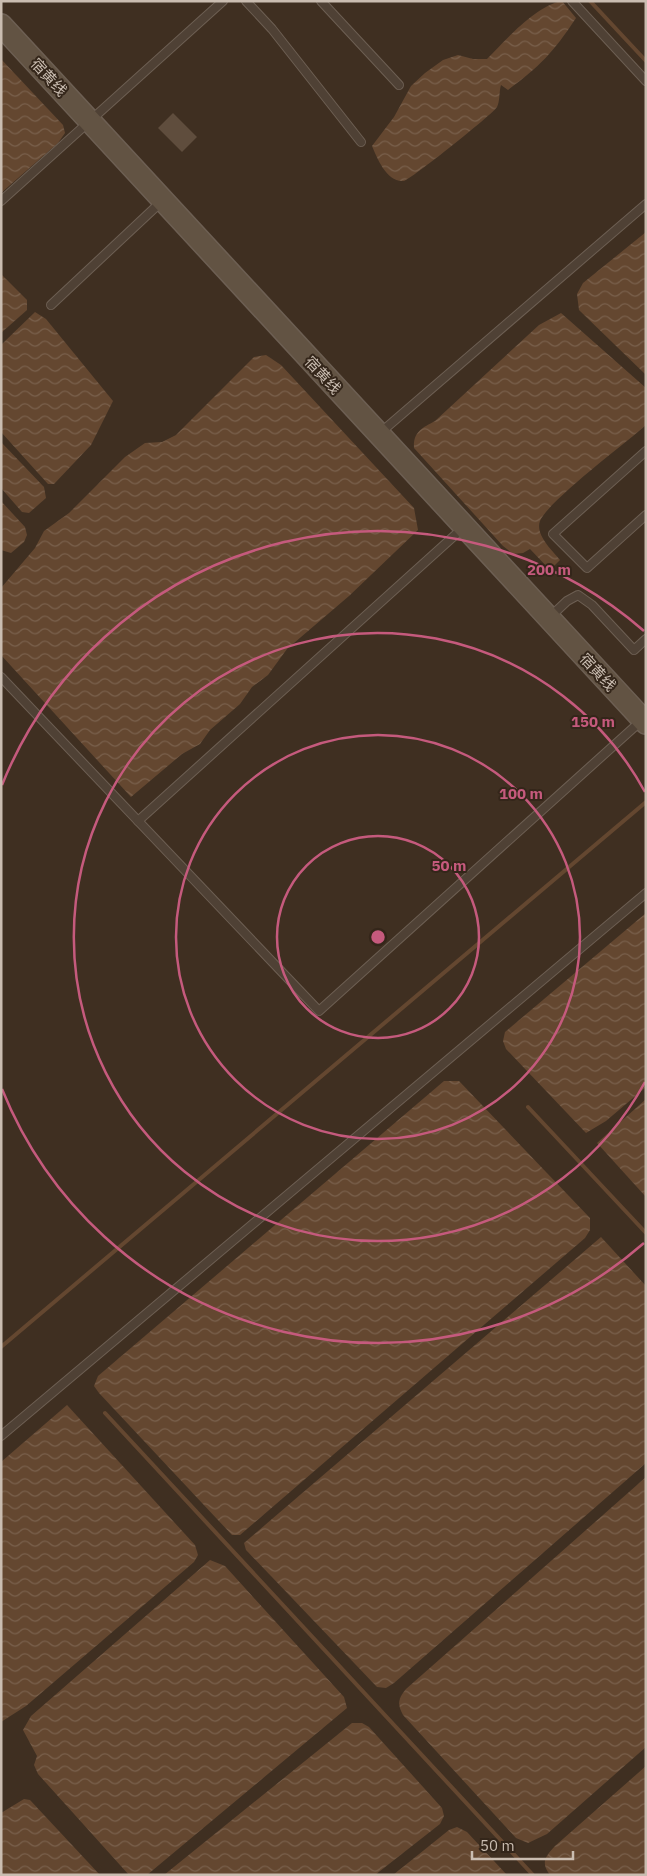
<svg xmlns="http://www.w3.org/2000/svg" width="647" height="1876" font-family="'IBM Plex Sans','Noto Sans SC',sans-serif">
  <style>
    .water { fill: url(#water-waves) }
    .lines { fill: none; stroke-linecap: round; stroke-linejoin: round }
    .stream { stroke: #644730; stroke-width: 4 }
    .building { fill: #5f4d3d }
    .lane-casing { stroke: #6d5f53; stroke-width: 10 }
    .secondary-casing { stroke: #6d5f53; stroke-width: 24 }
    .lane { stroke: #4f4135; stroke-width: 8 }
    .secondary { stroke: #625343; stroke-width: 21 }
    .ring { fill: none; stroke: #c55a7d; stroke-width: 2.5 }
    .labels { text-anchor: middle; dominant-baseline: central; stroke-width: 4; stroke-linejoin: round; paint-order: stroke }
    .street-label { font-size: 15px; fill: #cabdb1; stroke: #34261a }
    .centre { fill: #c55a7d; stroke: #34261a; stroke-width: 2.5 }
    .ring-label { font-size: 15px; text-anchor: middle; font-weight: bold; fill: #c55a7d; stroke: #34261a; stroke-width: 4; stroke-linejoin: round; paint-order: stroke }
  </style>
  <defs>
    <pattern id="water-waves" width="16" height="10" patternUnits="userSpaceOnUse" patternTransform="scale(1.25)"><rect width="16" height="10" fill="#644730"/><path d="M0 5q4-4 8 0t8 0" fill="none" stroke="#79604c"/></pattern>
  </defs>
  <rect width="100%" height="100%" fill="#3f2f21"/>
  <g class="water">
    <path d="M562 1 576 18C553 53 540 66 508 90L501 85C499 91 500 102 497 107 493 114 410 180 404 181 387 183 377 158 372 146L394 117 411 86 425 73 443 60 458 55 473 59H487C506 40 535 6 562 1Z"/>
    <polygon points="1,59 63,125 65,133 58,143 1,193"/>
    <polygon points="646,232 646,375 579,310 577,294 583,283"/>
    <polygon points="1,274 27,300 27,310 1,333"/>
    <polygon points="35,312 46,319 113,401 91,445 54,484 48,484 1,432 1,345"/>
    <path d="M561 313 646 388V425C626 443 548 501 540 521 535 535 552 550 560 560L550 570 530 549 523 553 513 554 503 546 414 448C413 432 422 428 435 421L539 325Z"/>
    <polygon points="266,355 281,365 414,508 418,530 349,596 287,649 268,675 252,687 240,704 210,730 200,744 182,754 131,797 1,655 1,588 35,548 44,531 69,513 125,457 145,443 162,442 176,435 254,357"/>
    <polygon points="1,442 44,487 46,498 29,513 22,512 1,488"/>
    <polygon points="1,501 25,527 27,535 24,542 11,553 1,550"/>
    <polygon points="646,913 646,1087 606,1121 586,1133 506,1049 503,1041 505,1032"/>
    <polygon points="444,1081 459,1081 590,1218 590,1230 585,1238 240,1535 232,1535 99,1393 94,1386 98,1376"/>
    <polygon points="646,1099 646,1197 597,1143"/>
    <polygon points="601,1237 646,1286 646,1463 394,1683 386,1688 377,1687 246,1550 244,1543"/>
    <polygon points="67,1405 195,1545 198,1555 194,1562 26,1706 1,1722 1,1462"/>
    <path d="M646 1477V1747L547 1834 528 1843 516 1838 403 1715C397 1704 398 1699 406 1689Z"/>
    <polygon points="210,1560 225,1566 344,1697 347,1708 147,1875 129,1875 38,1774 34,1765 37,1756 23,1730 31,1716"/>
    <polygon points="352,1723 362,1723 369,1727 442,1808 444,1816 440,1824 375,1875 164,1875"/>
    <path d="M646 1766V1875H550C540 1862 546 1856 555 1846Z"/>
    <polygon points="24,1799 30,1800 100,1875 1,1875 1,1813"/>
    <polygon points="457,1827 467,1832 507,1875 393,1875 449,1830"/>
  </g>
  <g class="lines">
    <g class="stream">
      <polyline points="590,1 646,61"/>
      <polyline points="528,1107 646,1233"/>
      <polyline points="1,1347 646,802"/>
      <polyline points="105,1413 533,1875"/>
    </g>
  </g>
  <polygon class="building" points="173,113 197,137 182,152 158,128"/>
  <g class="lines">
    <g class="lane-casing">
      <g id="lane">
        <polyline points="246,1 272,29 361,142"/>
        <polyline points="321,1 399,85"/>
        <polyline points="572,1 646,81"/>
        <polyline points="1,201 223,1"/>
        <polyline points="51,305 161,202"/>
        <polyline points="380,433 646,204"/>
        <polyline points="646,451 553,534 587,568 646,515"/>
        <polyline points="550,617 567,601 578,595 592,605 634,650 646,639"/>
        <polyline points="1,677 319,1011 641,721"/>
        <polyline points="138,821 464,527"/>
        <polyline points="1,1436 646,893"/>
      </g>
    </g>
    <g class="secondary-casing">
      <polyline id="secondary" points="1,25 646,723"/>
    </g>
    <use href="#lane" class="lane"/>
    <use href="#secondary" class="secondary"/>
  </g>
  <g class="ring">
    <circle cx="378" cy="937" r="101"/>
    <circle cx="378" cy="937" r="202"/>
    <path d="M645 1082A304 304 0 1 1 645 792"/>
    <path d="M644 1243A405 405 0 0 1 2 1089M2 785A405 405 0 0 1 644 631"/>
  </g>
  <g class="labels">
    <g class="street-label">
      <text transform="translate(49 77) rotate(47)">宿黄线</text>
      <text transform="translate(323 375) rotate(47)">宿黄线</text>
      <text transform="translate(598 672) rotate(47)">宿黄线</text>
    </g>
  </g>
  <circle cx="378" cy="937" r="8" class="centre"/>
  <g class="ring-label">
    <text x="549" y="575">200 m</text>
    <text x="593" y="727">150 m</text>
    <text x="521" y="799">100 m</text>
    <text x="449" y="871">50 m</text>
  </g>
  <rect width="647" height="1876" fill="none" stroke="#cabdb1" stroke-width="5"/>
  <path d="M472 1851v8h101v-8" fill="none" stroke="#cabdb1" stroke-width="2.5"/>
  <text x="480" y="1851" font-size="15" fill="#cabdb1" stroke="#34261a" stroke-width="4" paint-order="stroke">50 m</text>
</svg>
